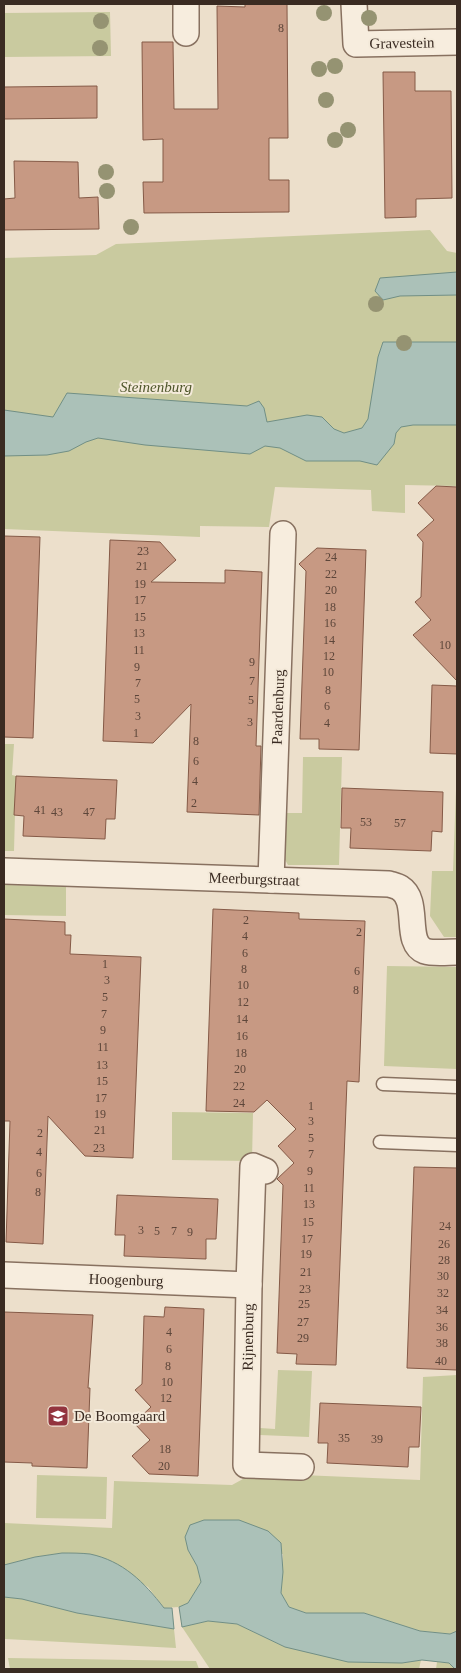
<svg xmlns="http://www.w3.org/2000/svg" width="461" height="1673" font-family="Georgia,serif">
  <style>
    .green { fill: #c9ca9f }
    .water { fill: #abc1b8; stroke: #718f85 }
    .building { fill: #c79983; stroke: #855a47 }
    .lines { fill: none; stroke-linecap: round; stroke-linejoin: round }
    .service-casing { stroke: #887160; stroke-width: 15 }
    .minor-casing { stroke: #887160; stroke-width: 28 }
    .service { stroke: #f7edde; stroke-width: 12 }
    .minor { stroke: #f7edde; stroke-width: 25 }
    .tree { fill: #959372 }
    .labels { text-anchor: middle; dominant-baseline: central; stroke-width: 4; stroke-linejoin: round; paint-order: stroke }
    .number-label { font-size: 12px; fill: #5d463a }
    .street-label { font-size: 15px; fill: #3a2b22; stroke: #f4eada }
    .park-label { font-size: 15px; font-style: italic; fill: #4e552a; stroke: #f4eada }
    .poi-label { font-size: 15px; fill: #3a2b22; stroke: #f4eada; text-anchor: start }
  </style>
  <rect width="100%" height="100%" fill="#ecdfcb"/>
  <g class="green">
    <polygon points="110,12 111,56 4,57 4,13"/>
    <polygon points="430,230 447,251 457,253 457,486 405,485 405,513 372,511 371,490 275,487 269,527 200,526 200,537 4,529 4,258 96,255 116,244"/>
    <polygon points="4,744 14,744 12,775 16,776 14,851 4,851"/>
    <polygon points="303,757 342,757 339,865 288,865 283,856 284,813 302,813"/>
    <polygon points="457,763 457,937 444,937 430,916 432,871 453,871"/>
    <polygon points="4,885 66,886 66,916 4,915"/>
    <polygon points="387,966 457,967 457,1069 384,1066"/>
    <polygon points="172,1112 253,1113 252,1161 172,1160"/>
    <polygon points="278,1370 312,1371 309,1437 260,1435 260,1428 275,1429"/>
    <polygon points="457,1375 457,1631 450,1634 420,1631 364,1613 306,1613 289,1607 281,1593 283,1554 188,1550 197,1566 201,1582 188,1603 179,1607 164,1608 148,1587 90,1554 62,1553 35,1557 4,1565 4,1523 112,1528 114,1481 232,1485 254,1473 420,1480 423,1377"/>
    <polygon points="37,1475 107,1477 106,1519 36,1518"/>
    <polygon points="4,1597 22,1599 77,1613 174,1629 176,1648 5,1639"/>
    <polygon points="208,1621 237,1624 285,1647 402,1663 421,1660 419,1669 210,1669 182,1627"/>
    <polygon points="8,1658 196,1661 199,1669 10,1669"/>
    <polygon points="437,1662 449,1663 455,1669 436,1669"/>
  </g>
  <g class="water">
    <polygon points="457,272 457,295 400,296 383,300 375,291 380,278"/>
    <polygon points="383,342 457,342 457,425 413,425 401,427 396,433 394,444 377,465 360,461 306,461 280,448 265,446 250,454 145,445 98,438 86,442 69,451 47,455 4,456 4,410 53,417 67,393 247,406 259,401 264,408 267,422 307,415 322,417 334,429 344,433 362,428 368,419 378,357"/>
    <polygon points="204,1520 239,1520 268,1531 281,1543 283,1572 281,1593 289,1607 306,1613 364,1613 420,1631 450,1634 457,1631 457,1669 455,1669 449,1663 422,1660 402,1663 348,1662 285,1647 237,1624 208,1621 182,1627 179,1607 188,1603 201,1582 197,1566 188,1550 185,1537 190,1525"/>
    <path d="M62 1553C71 1553 81 1553 90 1554 123 1561 144 1582 164 1608H172L174 1629 77 1613 22 1599 4 1597V1565L35 1557Z"/>
  </g>
  <g class="building">
    <polygon points="245,4 287,4 288,138 269,138 269,180 289,180 289,212 144,213 143,182 163,182 163,139 143,140 142,42 173,42 174,109 218,109 217,6 245,7"/>
    <polygon points="383,72 415,72 415,91 451,91 452,198 416,199 416,217 385,218"/>
    <polygon points="97,86 97,118 4,119 4,87"/>
    <polygon points="14,161 78,162 79,198 98,197 99,229 4,230 4,199 15,198"/>
    <polygon points="436,486 457,487 457,681 413,635 431,620 415,602 421,597 423,542 417,535 434,520 418,503"/>
    <polygon points="4,536 40,537 33,738 4,737"/>
    <polygon points="110,540 160,542 176,560 151,582 225,583 225,570 262,572 256,746 261,746 259,815 187,812 191,704 153,743 103,741"/>
    <polygon points="317,548 366,550 359,750 319,749 319,739 300,739 306,571 299,564"/>
    <polygon points="432,685 457,686 457,754 430,753"/>
    <polygon points="16,776 117,780 115,819 106,819 105,839 23,836 24,816 14,815"/>
    <polygon points="342,788 443,792 442,832 432,831 431,851 350,848 351,828 341,828"/>
    <polygon points="213,909 299,913 299,919 365,921 359,1082 347,1081 336,1365 296,1364 297,1354 277,1353 283,1185 277,1179 294,1163 278,1146 296,1129 267,1100 254,1112 206,1111"/>
    <polygon points="4,919 65,922 65,935 71,935 70,954 141,957 133,1158 85,1156 48,1116 43,1244 6,1242 10,1121 4,1121"/>
    <polygon points="414,1167 457,1168 457,1370 407,1368"/>
    <polygon points="117,1195 218,1199 216,1239 206,1239 206,1259 124,1256 125,1235 115,1235"/>
    <polygon points="165,1307 204,1309 198,1476 149,1474 132,1456 150,1440 134,1423 151,1407 135,1390 142,1384 144,1316 164,1317"/>
    <polygon points="4,1312 93,1315 88,1388 90,1388 87,1468 32,1466 32,1463 4,1462"/>
    <polygon points="320,1403 421,1407 419,1447 409,1447 408,1467 327,1463 328,1443 318,1443"/>
  </g>
  <g class="lines">
    <g class="service-casing">
      <g id="service">
        <polyline points="383,1084 457,1087"/>
        <polyline points="380,1142 457,1145"/>
      </g>
    </g>
    <g class="minor-casing">
      <g id="minor">
        <polyline points="186,4 186,33"/>
        <polyline points="354,4 356,44 457,42"/>
        <path d="M4 871 389 884C392 885 397 886 400 888 421 901 403 943 425 951 434 954 448 952 457 952"/>
        <polyline points="271,880 283,534"/>
        <polyline points="265,1171 253,1166 249,1285 246,1465 301,1467"/>
        <polyline points="4,1275 249,1285"/>
      </g>
    </g>
    <use href="#service" class="service"/>
    <use href="#minor" class="minor"/>
  </g>
  <g class="tree">
    <circle cx="324" cy="13" r="8"/>
    <circle cx="369" cy="18" r="8"/>
    <circle cx="101" cy="21" r="8"/>
    <circle cx="100" cy="48" r="8"/>
    <circle cx="335" cy="66" r="8"/>
    <circle cx="319" cy="69" r="8"/>
    <circle cx="326" cy="100" r="8"/>
    <circle cx="348" cy="130" r="8"/>
    <circle cx="335" cy="140" r="8"/>
    <circle cx="106" cy="172" r="8"/>
    <circle cx="107" cy="191" r="8"/>
    <circle cx="131" cy="227" r="8"/>
    <circle cx="376" cy="304" r="8"/>
    <circle cx="404" cy="343" r="8"/>
  </g>
  <defs>
    <g id="school-square" transform="scale(1.125)"><rect x="-9" y="-9" width="18" height="18" rx="4" fill="#93343e" stroke="#f4eada"/><path d="M0-5L7-2L0 1L-7-2ZM-4 1L0 2.5L4 1V4Q0 6-4 4Z" fill="#fff"/></g>
  </defs>
  <g fill-rule="evenodd">
    <use href="#school-square" x="58" y="1416"/>
  </g>
  <g class="labels">
    <g class="number-label">
      <text x="281" y="28">8</text>
      <text x="143" y="551">23</text>
      <text x="331" y="557">24</text>
      <text x="142" y="566">21</text>
      <text x="331" y="574">22</text>
      <text x="140" y="584">19</text>
      <text x="331" y="590">20</text>
      <text x="140" y="600">17</text>
      <text x="330" y="607">18</text>
      <text x="140" y="617">15</text>
      <text x="330" y="623">16</text>
      <text x="139" y="633">13</text>
      <text x="329" y="640">14</text>
      <text x="445" y="645">10</text>
      <text x="139" y="650">11</text>
      <text x="329" y="656">12</text>
      <text x="252" y="662">9</text>
      <text x="137" y="667">9</text>
      <text x="328" y="672">10</text>
      <text x="252" y="681">7</text>
      <text x="138" y="683">7</text>
      <text x="328" y="690">8</text>
      <text x="137" y="699">5</text>
      <text x="251" y="700">5</text>
      <text x="327" y="706">6</text>
      <text x="138" y="716">3</text>
      <text x="250" y="722">3</text>
      <text x="327" y="723">4</text>
      <text x="136" y="733">1</text>
      <text x="196" y="741">8</text>
      <text x="196" y="761">6</text>
      <text x="195" y="781">4</text>
      <text x="194" y="803">2</text>
      <text x="40" y="810">41</text>
      <text x="57" y="812">43</text>
      <text x="89" y="812">47</text>
      <text x="366" y="822">53</text>
      <text x="400" y="823">57</text>
      <text x="246" y="920">2</text>
      <text x="359" y="932">2</text>
      <text x="245" y="936">4</text>
      <text x="245" y="953">6</text>
      <text x="105" y="964">1</text>
      <text x="244" y="969">8</text>
      <text x="357" y="971">6</text>
      <text x="107" y="980">3</text>
      <text x="243" y="985">10</text>
      <text x="356" y="990">8</text>
      <text x="105" y="997">5</text>
      <text x="243" y="1002">12</text>
      <text x="104" y="1014">7</text>
      <text x="242" y="1019">14</text>
      <text x="103" y="1030">9</text>
      <text x="242" y="1036">16</text>
      <text x="103" y="1047">11</text>
      <text x="241" y="1053">18</text>
      <text x="102" y="1065">13</text>
      <text x="240" y="1069">20</text>
      <text x="102" y="1081">15</text>
      <text x="239" y="1086">22</text>
      <text x="101" y="1098">17</text>
      <text x="239" y="1103">24</text>
      <text x="311" y="1106">1</text>
      <text x="100" y="1114">19</text>
      <text x="311" y="1121">3</text>
      <text x="100" y="1130">21</text>
      <text x="40" y="1133">2</text>
      <text x="311" y="1138">5</text>
      <text x="99" y="1148">23</text>
      <text x="39" y="1152">4</text>
      <text x="311" y="1154">7</text>
      <text x="310" y="1171">9</text>
      <text x="39" y="1173">6</text>
      <text x="309" y="1188">11</text>
      <text x="38" y="1192">8</text>
      <text x="309" y="1204">13</text>
      <text x="308" y="1222">15</text>
      <text x="445" y="1226">24</text>
      <text x="141" y="1230">3</text>
      <text x="157" y="1231">5</text>
      <text x="174" y="1231">7</text>
      <text x="190" y="1232">9</text>
      <text x="307" y="1239">17</text>
      <text x="444" y="1244">26</text>
      <text x="306" y="1254">19</text>
      <text x="444" y="1260">28</text>
      <text x="306" y="1272">21</text>
      <text x="443" y="1276">30</text>
      <text x="305" y="1289">23</text>
      <text x="443" y="1293">32</text>
      <text x="304" y="1304">25</text>
      <text x="442" y="1310">34</text>
      <text x="303" y="1322">27</text>
      <text x="442" y="1327">36</text>
      <text x="169" y="1332">4</text>
      <text x="303" y="1338">29</text>
      <text x="442" y="1343">38</text>
      <text x="169" y="1349">6</text>
      <text x="441" y="1361">40</text>
      <text x="168" y="1366">8</text>
      <text x="167" y="1382">10</text>
      <text x="166" y="1398">12</text>
      <text x="344" y="1438">35</text>
      <text x="377" y="1439">39</text>
      <text x="165" y="1449">18</text>
      <text x="164" y="1466">20</text>
    </g>
    <g class="street-label">
      <text transform="translate(402 43) rotate(-1)">Gravestein</text>
      <text transform="translate(278 707) rotate(-88)">Paardenburg</text>
      <text transform="translate(254 879) rotate(2)">Meerburgstraat</text>
      <text transform="translate(126 1280) rotate(2)">Hoogenburg</text>
      <text transform="translate(248 1337) rotate(-89)">Rijnenburg</text>
    </g>
    <g class="park-label">
      <text x="156" y="387">Steinenburg</text>
    </g>
    <g class="poi-label">
      <text x="74" y="1416">De Boomgaard</text>
    </g>
  </g>
  <rect width="461" height="1673" fill="none" stroke="#3a2b22" stroke-width="10"/>
</svg>
